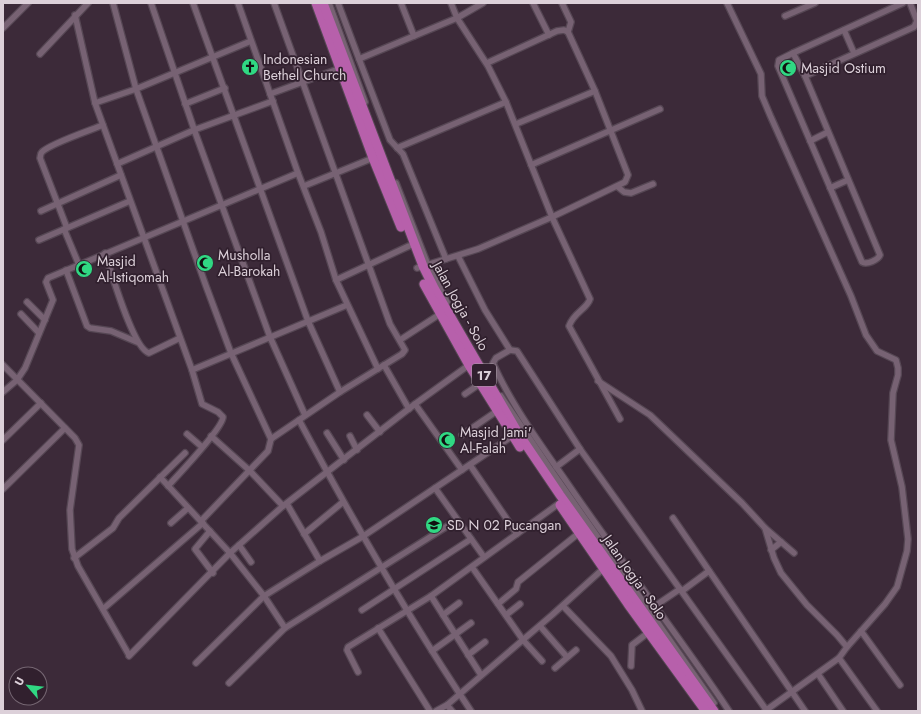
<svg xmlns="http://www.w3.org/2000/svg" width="921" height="714" font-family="Jost,sans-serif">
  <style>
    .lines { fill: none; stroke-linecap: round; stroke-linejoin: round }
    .minor-casing { stroke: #564754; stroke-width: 8 }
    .trunk-casing { stroke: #564754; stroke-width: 11 }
    .minor { stroke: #776273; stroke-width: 5.5 }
    .trunk { stroke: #b760ab; stroke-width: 9 }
    .labels { text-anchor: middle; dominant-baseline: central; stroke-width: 3.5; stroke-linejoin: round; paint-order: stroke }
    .shield { fill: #31202e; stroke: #a99ba6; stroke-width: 1 }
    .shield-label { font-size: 13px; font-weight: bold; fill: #dcd0d9 }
    .poi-label { font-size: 14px; fill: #dcd0d9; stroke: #31202e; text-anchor: start }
    .street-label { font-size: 14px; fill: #dcd0d9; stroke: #31202e }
  </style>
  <rect width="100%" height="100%" fill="#3c2a39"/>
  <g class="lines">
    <g class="minor-casing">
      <g id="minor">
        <polyline points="113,3 136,89 206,286 231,353 271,439 268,451 201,521"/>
        <polyline points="151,3 195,132 270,337 305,415"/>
        <polyline points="193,3 308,321 340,392"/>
        <polyline points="238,3 298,173 321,232 336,280 378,369"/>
        <polyline points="329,3 365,102"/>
        <polyline points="338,3 359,59 414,36"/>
        <polyline points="401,3 414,36 457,18 488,66 506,102"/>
        <polyline points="451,3 457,18 483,3"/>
        <polyline points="533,3 549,35"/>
        <polyline points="562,3 571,22 568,32"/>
        <polyline points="727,3 761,74 762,96 770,115 851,296 866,335 877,351 896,360 898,368 898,375 893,393 891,440 902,487 908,539 907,551 897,587 885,604 847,647"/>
        <polyline points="903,3 793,53 805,76 914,27 917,21 910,3"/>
        <path d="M75 15 95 103 192 370 202 404 218 412 223 417C223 428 178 475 168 486"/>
        <polyline points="785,16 815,3"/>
        <polyline points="3,28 28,3"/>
        <polyline points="844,30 854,53"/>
        <path d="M793 53 779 60 778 66 862 262C867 265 878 260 880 255L805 76"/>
        <polyline points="40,54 88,3"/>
        <polyline points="359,59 390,140 403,154 446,259"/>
        <path d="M487 63 557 31 564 30 568 32 595 91 628 175 625 182 552 217 590 299C587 309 574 312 569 326L620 419"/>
        <polyline points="270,94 341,68"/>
        <polyline points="95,103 136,89 251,41"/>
        <polyline points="185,104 225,88"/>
        <polyline points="516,124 595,91"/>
        <polyline points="810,141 828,132"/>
        <polyline points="397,148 506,102 552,217 478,249 417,268"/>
        <polyline points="117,164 194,130 273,101"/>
        <polyline points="531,165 660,109"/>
        <polyline points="396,183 428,265 447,302"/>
        <polyline points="304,186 373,158"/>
        <polyline points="618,187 624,192 631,193 653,184"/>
        <polyline points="830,188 848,180"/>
        <polyline points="41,211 121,175"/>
        <path d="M67 228 40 158C41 155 40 154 42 152 49 144 91 130 103 125"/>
        <polyline points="64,229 79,265"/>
        <polyline points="39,240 130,201"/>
        <path d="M105 253C111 271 133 349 149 353L180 338"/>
        <polyline points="458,256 485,310 510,350 517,351 580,449 767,711"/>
        <polyline points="66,270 87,326 90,328 111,331 137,342"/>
        <polyline points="336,280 409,246"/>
        <polyline points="27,302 45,320"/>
        <polyline points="21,314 39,333"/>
        <polyline points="400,340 440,314"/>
        <path d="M510 350 496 358 493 363C509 401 542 447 566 481 619 559 677 633 729 711"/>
        <polyline points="3,365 75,438 79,445 70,510 72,549 78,566 129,655"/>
        <polyline points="384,365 409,409"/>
        <polyline points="192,370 347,305"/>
        <polyline points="598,381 650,415 742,503 765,528 774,558 781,573 807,605 837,635 847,647 839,658"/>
        <polyline points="3,392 17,380 25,368 53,300 46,282 48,278 298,173"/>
        <polyline points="465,394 481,383"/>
        <polyline points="501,396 551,470 714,703"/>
        <polyline points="415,404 462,470"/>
        <polyline points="367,415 380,432"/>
        <path d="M299 420C352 519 408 617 471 711"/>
        <polyline points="327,433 344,460"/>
        <polyline points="187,434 202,447"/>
        <polyline points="462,435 497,411"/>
        <polyline points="211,436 250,471 283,506"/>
        <polyline points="350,436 357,450"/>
        <polyline points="271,439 340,392 402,354 405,350 390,324 274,3"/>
        <polyline points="3,440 41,403"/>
        <polyline points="470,465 517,534"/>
        <polyline points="556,467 580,449"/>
        <polyline points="160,477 230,553 264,596 285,628"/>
        <polyline points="435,488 484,557"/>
        <polyline points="3,489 65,428"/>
        <polyline points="287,504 320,561"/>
        <polyline points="673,518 805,711"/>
        <polyline points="171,523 188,508"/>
        <polyline points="765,528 794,553"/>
        <polyline points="210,531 195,549 213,573"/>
        <polyline points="304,534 343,502"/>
        <polyline points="239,545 251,562"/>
        <polyline points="771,550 781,542"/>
        <polyline points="74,558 113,528 119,518 185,453"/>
        <polyline points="472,567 523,640 542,661"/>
        <polyline points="682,591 709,571"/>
        <polyline points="431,596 481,675"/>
        <polyline points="498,604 516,589 518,582 579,533"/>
        <polyline points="563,606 611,656 632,690 642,711"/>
        <polyline points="103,609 203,523"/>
        <polyline points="362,610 471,539"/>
        <polyline points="646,612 680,589"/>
        <polyline points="443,615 459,603"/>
        <polyline points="506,615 520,604"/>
        <polyline points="540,626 567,657"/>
        <polyline points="378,628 430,711"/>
        <polyline points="861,631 900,685"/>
        <polyline points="432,651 471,623"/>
        <polyline points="468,655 485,642"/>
        <polyline points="129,656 230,553 283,506 415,404 469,365"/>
        <polyline points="196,663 264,596 320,561 362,537 514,435"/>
        <polyline points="631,666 632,645 649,632"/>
        <polyline points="555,668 576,650"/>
        <polyline points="358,672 347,650 348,647 431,596 561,502"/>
        <polyline points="818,674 843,711"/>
        <polyline points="229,683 285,628 457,520"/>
        <polyline points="447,705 452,711"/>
        <polyline points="436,711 447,705 552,615 604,568"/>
        <polyline points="765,711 839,658 877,711"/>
      </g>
    </g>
    <g class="trunk-casing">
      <g id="trunk">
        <polyline points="316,3 373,158 401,227"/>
        <polyline points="323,3 423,266 434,288 518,433 560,495 714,711"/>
        <polyline points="424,284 469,365 520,447"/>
        <polyline points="560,505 628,604 705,710"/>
      </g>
    </g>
    <use href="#minor" class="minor"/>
    <use href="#trunk" class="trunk"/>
  </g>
  <defs>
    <g id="church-disc" transform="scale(0.9)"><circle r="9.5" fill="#30d883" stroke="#31202e"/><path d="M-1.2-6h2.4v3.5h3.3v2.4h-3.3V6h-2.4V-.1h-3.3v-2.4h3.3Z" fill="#111"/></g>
    <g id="mosque-disc" transform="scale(0.9)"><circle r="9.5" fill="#30d883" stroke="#31202e"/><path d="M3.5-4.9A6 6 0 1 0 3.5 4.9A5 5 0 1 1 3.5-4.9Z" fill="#111"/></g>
    <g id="school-disc" transform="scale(0.9)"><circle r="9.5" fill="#30d883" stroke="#31202e"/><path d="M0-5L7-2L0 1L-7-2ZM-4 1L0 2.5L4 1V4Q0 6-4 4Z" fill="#111"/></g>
  </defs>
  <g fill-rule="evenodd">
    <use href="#church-disc" x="250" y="67"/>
    <use href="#mosque-disc" x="788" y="68"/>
    <use href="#mosque-disc" x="205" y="263"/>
    <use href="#mosque-disc" x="84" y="269"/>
    <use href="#mosque-disc" x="447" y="440"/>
    <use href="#school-disc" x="434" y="525"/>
  </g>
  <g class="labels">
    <rect class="shield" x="472" y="364" width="24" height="22" rx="3"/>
    <g class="shield-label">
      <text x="484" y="375">17</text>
    </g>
    <g class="poi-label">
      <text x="263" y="59">Indonesian<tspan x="263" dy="16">Bethel Church</tspan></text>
      <text x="801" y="68">Masjid Ostium</text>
      <text x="218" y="255">Musholla<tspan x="218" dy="16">Al-Barokah</tspan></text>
      <text x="97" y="261">Masjid<tspan x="97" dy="16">Al-Istiqomah</tspan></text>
      <text x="460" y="432">Masjid Jami'<tspan x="460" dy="16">Al-Falah</tspan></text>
      <text x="447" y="525">SD N 02 Pucangan</text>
    </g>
    <g class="street-label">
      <text transform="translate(461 306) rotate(61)">Jalan Jogja - Solo</text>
      <text transform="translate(635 577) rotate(55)">Jalan Jogja - Solo</text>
    </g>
  </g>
  <rect width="921" height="714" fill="none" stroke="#dcd0d9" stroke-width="8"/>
  <g transform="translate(28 686) rotate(298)"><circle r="19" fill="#31202e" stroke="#756672"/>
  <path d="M0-3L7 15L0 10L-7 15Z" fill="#30d883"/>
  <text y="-6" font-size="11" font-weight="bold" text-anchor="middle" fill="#dcd0d9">U</text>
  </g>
</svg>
